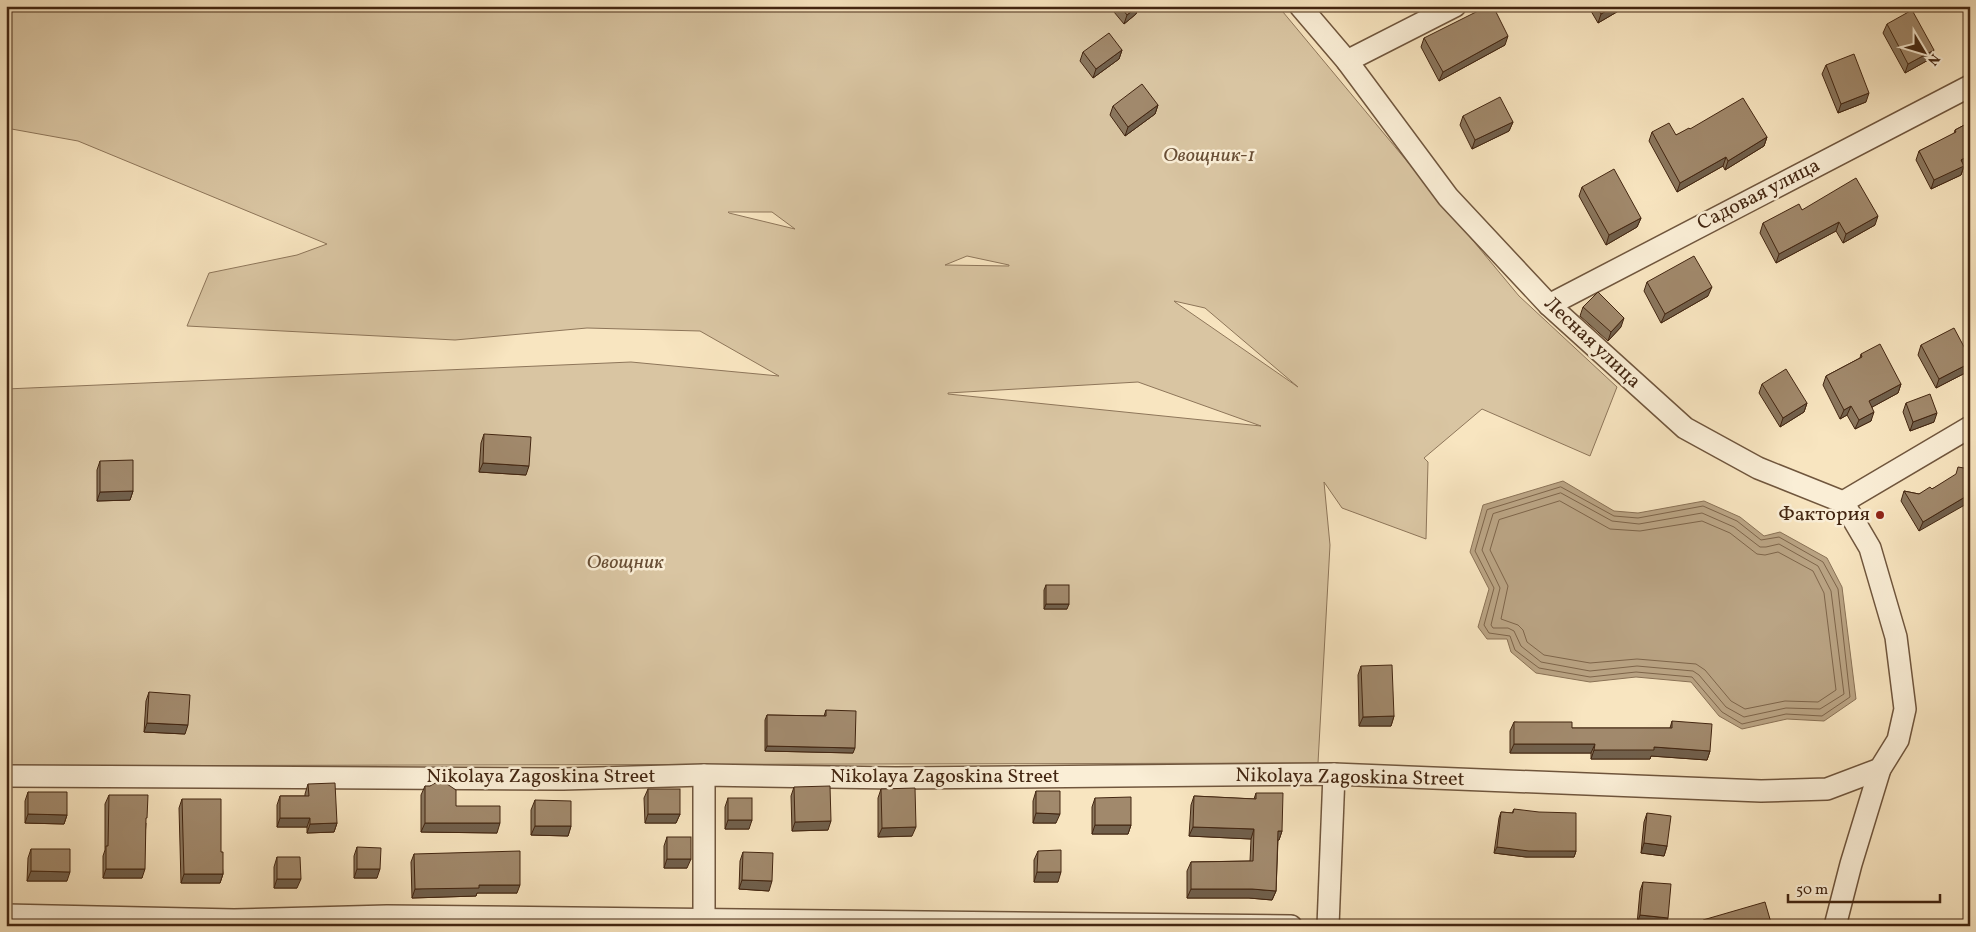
<svg xmlns="http://www.w3.org/2000/svg" width="1976" height="932" font-family="Vollkorn,serif">
  <style>
    .green { fill: #d9c5a2; stroke: #8e765a; fill-rule: evenodd }
    .water { fill: #baa484; stroke: #8a7256 }
    .lines { fill: none; stroke-linecap: round; stroke-linejoin: round }
    .shore { stroke: #7e654a; stroke-width: 1 }
    .minor-casing { stroke: #70563d; stroke-width: 24 }
    .minor { stroke: #faeed6; stroke-width: 21 }
    .wall { fill: #8a765d; stroke: #432611 }
    .shaded-wall { fill: #71604c; stroke: #432611 }
    .building { fill: #a1896c; stroke: #432611 }
    .poi-dot { fill: #8f2418; stroke: #faeed6; stroke-width: 2 }
    .labels { text-anchor: middle; dominant-baseline: central; stroke-width: 5; stroke-linejoin: round; paint-order: stroke }
    .park-label { font-size: 20px; font-style: italic; fill: #684e35; stroke: #faeed6 }
    .street-label { font-size: 20px; fill: #432611; stroke: #faeed6 }
    .poi-label { font-size: 20px; fill: #432611; stroke: #faeed6; text-anchor: end }
  </style>
  <rect width="100%" height="100%" fill="#f8e5c0"/>
  <filter id="stains"><feTurbulence type="fractalNoise" baseFrequency=".004" numOctaves="4"/><feColorMatrix values="0 0 0 0 .2 0 0 0 0 .09 0 0 0 0 .02 0 0 0 .5 -.17"/></filter>
  <radialGradient id="worn" r=".72"><stop offset=".6" stop-color="#630" stop-opacity="0"/><stop offset="1" stop-color="#630" stop-opacity=".3"/></radialGradient>
  <path class="green" d="M6 6H1278L1519 296 1617 387 1590 456 1482 409 1424 458 1428 462 1426 539 1342 508 1324 482 1330 545 1318 763 6 766V389L631 362 779 376 700 331 587 328 455 340 187 326 209 273 297 255 327 244 78 141 6 128ZM728 212H772L795 229 729 213ZM967 256 1009 265V266L945 265ZM1174 301 1205 308 1298 387 1175 302ZM1138 382 1261 426 948 394V393Z"/>
  <polygon class="water" points="1563,481 1614,511 1638,513 1704,501 1740,517 1764,536 1780,532 1827,558 1842,587 1856,699 1824,721 1787,719 1742,729 1719,716 1691,682 1636,677 1590,682 1536,673 1511,652 1507,639 1487,639 1478,627 1489,589 1470,552 1483,505"/>
  <g class="lines">
    <g class="shore">
      <polygon points="1561,487 1614,516 1638,518 1703,506 1737,521 1761,540 1779,537 1823,562 1838,589 1850,697 1822,716 1786,714 1742,724 1722,712 1692,677 1636,672 1590,677 1539,668 1515,650 1510,636 1489,633 1484,625 1494,588 1475,551 1487,510"/>
      <polygon points="1561,493 1612,521 1639,524 1702,513 1734,527 1760,547 1766,547 1779,544 1818,566 1831,591 1844,694 1820,709 1786,708 1744,717 1726,707 1699,675 1693,671 1637,666 1590,671 1541,662 1521,646 1514,631 1508,628 1493,628 1491,625 1500,588 1482,550 1493,514"/>
      <polygon points="1560,501 1610,529 1640,531 1702,521 1730,533 1757,554 1765,555 1778,552 1813,571 1824,593 1836,690 1818,702 1785,701 1745,709 1731,701 1705,670 1696,664 1637,659 1590,663 1544,655 1527,642 1523,630 1518,625 1501,619 1508,586 1490,550 1499,520"/>
    </g>
    <g class="minor-casing">
      <g id="minor">
        <polyline points="1300,6 1347,61 1448,197 1549,305 1685,428 1758,468 1843,502 1970,427"/>
        <polyline points="1347,61 1455,6"/>
        <polyline points="1549,305 1970,86"/>
        <polyline points="6,776 563,779 704,775 896,778 1334,774 1761,791 1827,789 1880,769"/>
        <polyline points="6,915 234,920 387,916 1291,926"/>
        <polyline points="704,926 704,775"/>
        <polyline points="1328,926 1334,774"/>
        <polyline points="1835,926 1851,864 1880,769 1898,740 1905,709 1896,637 1870,548 1843,502"/>
      </g>
    </g>
    <use href="#minor" class="minor"/>
  </g>
  <g class="wall">
    <polygon points="1109,6 1139,6 1136,14 1124,24"/>
    <polygon points="1588,6 1627,6 1598,23"/>
    <polygon points="1887,24 1930,59 1905,73 1883,33"/>
    <polygon points="1424,38 1505,45 1439,81 1421,47"/>
    <polygon points="1122,50 1119,59 1093,78 1080,61 1083,52"/>
    <polygon points="1826,65 1866,102 1838,113 1822,74"/>
    <polygon points="1158,105 1155,114 1125,136 1110,115 1113,106"/>
    <polygon points="1463,116 1513,122 1509,131 1472,149 1460,125"/>
    <polygon points="1970,122 1970,163 1964,166 1961,175 1931,189 1916,160 1919,151 1954,134 1955,130"/>
    <polygon points="1690,129 1767,137 1764,146 1725,170 1723,166 1677,192 1649,141 1652,132 1676,135"/>
    <polygon points="1582,187 1641,218 1637,227 1606,245 1579,196"/>
    <polygon points="1802,210 1875,225 1843,243 1836,231 1776,263 1760,233 1763,223"/>
    <polygon points="1647,282 1708,296 1661,323 1644,291"/>
    <polygon points="1583,307 1621,327 1608,341 1580,316"/>
    <polygon points="1921,345 1969,371 1936,388 1918,355"/>
    <polygon points="1861,354 1901,384 1898,393 1872,407 1871,421 1855,429 1847,415 1840,419 1823,385 1826,376 1860,358"/>
    <polygon points="1762,384 1807,403 1804,412 1780,427 1759,393"/>
    <polygon points="1906,403 1934,422 1910,431 1903,412"/>
    <polygon points="484,434 526,475 479,472 481,443"/>
    <polygon points="100,461 133,491 130,500 97,501 97,470"/>
    <polygon points="1970,469 1919,531 1901,501 1904,491 1919,494 1932,489"/>
    <polygon points="1046,585 1067,609 1044,609 1044,590"/>
    <polygon points="1361,666 1394,716 1391,726 1359,726 1358,675"/>
    <polygon points="149,692 185,734 144,732 146,701"/>
    <polygon points="826,710 853,753 765,751 765,720 767,715 824,716"/>
    <polygon points="1672,721 1710,751 1707,760 1651,756 1650,759 1591,759 1591,753 1510,753 1510,731 1514,722 1572,728 1670,728"/>
    <polygon points="308,784 337,823 334,832 307,833 307,827 277,827 277,805 280,796 305,796 305,794"/>
    <polygon points="425,786 456,806 497,833 421,832 421,795"/>
    <polygon points="794,787 828,830 792,831 791,796"/>
    <polygon points="648,789 680,814 676,823 645,823 644,798"/>
    <polygon points="881,789 912,836 878,837 878,798"/>
    <polygon points="1036,791 1056,823 1033,823 1033,801"/>
    <polygon points="28,792 67,815 64,824 25,823 25,801"/>
    <polygon points="1256,793 1282,831 1279,840 1278,840 1276,891 1272,900 1249,898 1187,898 1187,871 1191,862 1250,861 1251,839 1189,836 1191,805 1194,796 1254,799"/>
    <polygon points="109,795 146,823 142,878 103,878 103,856 105,850 105,804"/>
    <polygon points="728,798 749,829 725,829 725,807"/>
    <polygon points="1095,798 1131,825 1128,834 1092,834 1092,807"/>
    <polygon points="182,799 221,852 223,874 220,883 181,883 179,808"/>
    <polygon points="535,800 571,826 568,836 531,835 531,810"/>
    <polygon points="1514,809 1576,851 1574,857 1526,857 1494,853 1499,818 1501,812 1512,813"/>
    <polygon points="1647,813 1667,846 1664,856 1641,853 1644,822"/>
    <polygon points="667,837 687,868 664,868 664,846"/>
    <polygon points="357,847 377,878 354,878 354,856"/>
    <polygon points="31,849 67,881 27,881 28,858"/>
    <polygon points="1038,851 1058,882 1034,882 1034,860"/>
    <polygon points="743,852 769,891 739,889 740,861"/>
    <polygon points="414,854 517,893 477,893 476,896 412,898 411,862"/>
    <polygon points="277,857 297,888 274,888 274,867"/>
    <polygon points="1643,882 1665,926 1650,926 1637,924 1640,891"/>
  </g>
  <g class="shaded-wall">
    <polygon points="1138,6 1139,6 1136,14 1124,24 1127,15"/>
    <polygon points="1615,6 1627,6 1598,23 1601,14"/>
    <polygon points="1508,36 1505,45 1439,81 1443,72"/>
    <polygon points="1122,50 1119,59 1093,78 1096,69"/>
    <polygon points="1934,50 1930,59 1905,73 1908,64"/>
    <polygon points="1869,93 1866,102 1838,113 1841,104"/>
    <polygon points="1158,105 1155,114 1125,136 1128,127"/>
    <polygon points="1513,122 1509,131 1472,149 1475,140"/>
    <polygon points="1767,137 1764,146 1725,170 1728,161"/>
    <polygon points="1970,155 1970,163 1964,166 1961,175 1931,189 1934,180 1961,160"/>
    <polygon points="1726,157 1723,166 1677,192 1680,183"/>
    <polygon points="1878,216 1875,225 1843,243 1846,234"/>
    <polygon points="1641,218 1637,227 1606,245 1609,235"/>
    <polygon points="1839,222 1836,231 1776,263 1779,254"/>
    <polygon points="1712,287 1708,296 1661,323 1665,314"/>
    <polygon points="1624,318 1621,327 1608,341 1611,332"/>
    <polygon points="1970,363 1970,368 1969,371 1936,388 1939,379"/>
    <polygon points="1901,384 1898,393 1865,411 1869,401"/>
    <polygon points="1807,403 1804,412 1780,427 1783,418"/>
    <polygon points="1851,406 1847,415 1840,419 1844,410"/>
    <polygon points="1874,412 1871,421 1855,429 1859,420"/>
    <polygon points="1937,413 1934,422 1910,431 1913,422"/>
    <polygon points="483,463 529,466 526,475 479,472"/>
    <polygon points="133,491 130,500 97,501 100,492"/>
    <polygon points="1970,494 1970,502 1919,531 1923,522"/>
    <polygon points="1046,604 1069,604 1067,609 1044,609"/>
    <polygon points="1394,716 1391,726 1359,726 1363,717"/>
    <polygon points="147,723 188,725 185,734 144,732"/>
    <polygon points="1514,744 1595,744 1591,753 1510,753"/>
    <polygon points="767,746 855,748 853,753 765,751"/>
    <polygon points="1654,747 1710,751 1707,760 1651,756 1650,759 1591,759 1594,750"/>
    <polygon points="1036,813 1060,814 1056,823 1033,823"/>
    <polygon points="28,814 67,815 64,824 25,823"/>
    <polygon points="648,814 680,814 676,823 645,823"/>
    <polygon points="280,818 310,818 307,827 277,827"/>
    <polygon points="728,820 752,820 749,829 725,829"/>
    <polygon points="831,821 828,830 792,831 795,822"/>
    <polygon points="337,823 334,832 307,833 310,824"/>
    <polygon points="425,823 500,823 497,833 421,832"/>
    <polygon points="1095,825 1131,825 1128,834 1092,834"/>
    <polygon points="535,826 571,826 568,836 531,835"/>
    <polygon points="916,827 912,836 878,837 882,828"/>
    <polygon points="1193,827 1254,829 1251,839 1189,836"/>
    <polygon points="1278,831 1282,831 1279,840 1275,840"/>
    <polygon points="1644,843 1667,846 1664,856 1641,853"/>
    <polygon points="1497,847 1576,851 1574,857 1526,857 1494,853"/>
    <polygon points="667,859 691,859 687,868 664,868"/>
    <polygon points="106,869 145,869 142,878 103,878"/>
    <polygon points="357,869 380,869 377,878 354,878"/>
    <polygon points="31,871 70,872 67,881 27,881"/>
    <polygon points="1037,872 1061,872 1058,882 1034,882"/>
    <polygon points="184,874 223,874 220,883 181,883"/>
    <polygon points="277,879 301,879 297,888 274,888"/>
    <polygon points="742,880 772,881 769,891 739,889"/>
    <polygon points="479,885 520,885 517,893 477,893 476,896 412,898 415,889"/>
    <polygon points="1191,889 1252,889 1276,891 1272,900 1249,898 1187,898"/>
    <polygon points="1640,915 1668,918 1665,926 1650,926 1637,924"/>
    <polygon points="1703,921 1730,924 1729,926 1701,926"/>
  </g>
  <g class="building">
    <polygon points="1120,6 1138,6 1127,15"/>
    <polygon points="1488,6 1493,6 1508,36 1443,72 1424,38"/>
    <polygon points="1596,6 1615,6 1601,14"/>
    <polygon points="1912,10 1934,50 1908,64 1887,24"/>
    <polygon points="1109,33 1122,50 1096,69 1083,52"/>
    <polygon points="1854,54 1869,93 1841,104 1826,65"/>
    <polygon points="1142,84 1158,105 1128,127 1113,106"/>
    <polygon points="1500,97 1513,122 1475,140 1463,116"/>
    <polygon points="1743,98 1767,137 1728,161 1726,157 1680,183 1652,132 1669,123 1676,135 1689,128 1690,129"/>
    <polygon points="1970,122 1970,155 1961,160 1964,166 1934,180 1919,151 1956,132 1955,130"/>
    <polygon points="1614,169 1641,218 1609,235 1582,187"/>
    <polygon points="1856,178 1878,216 1846,234 1839,222 1779,254 1763,223 1799,204 1802,210"/>
    <polygon points="1694,256 1712,287 1665,314 1647,282"/>
    <polygon points="1598,292 1624,318 1611,332 1583,307"/>
    <polygon points="1954,328 1970,358 1970,363 1939,379 1921,345"/>
    <polygon points="1880,344 1901,384 1869,401 1874,412 1859,420 1851,406 1844,410 1826,376 1862,357 1861,354"/>
    <polygon points="1786,369 1807,403 1783,418 1762,384"/>
    <polygon points="1930,394 1937,413 1913,422 1906,403"/>
    <polygon points="484,434 531,437 529,466 483,463"/>
    <polygon points="133,460 133,491 100,492 100,461"/>
    <polygon points="1958,467 1970,469 1970,494 1923,522 1904,491 1919,494 1930,487 1932,489 1956,474"/>
    <rect x="1046" y="585" width="23" height="19"/>
    <polygon points="1392,665 1394,716 1363,717 1361,666"/>
    <polygon points="149,692 190,695 188,725 147,723"/>
    <polygon points="826,710 856,711 855,748 767,746 767,715 826,716"/>
    <polygon points="1672,721 1712,724 1710,751 1654,747 1654,750 1594,750 1595,744 1514,744 1514,722 1572,722 1572,728 1672,728"/>
    <polygon points="437,782 444,782 456,790 456,806 500,806 500,823 425,823 425,786 430,786"/>
    <polygon points="335,783 337,823 310,824 310,818 280,818 280,796 309,796 308,784"/>
    <polygon points="830,786 831,821 795,822 794,787"/>
    <polygon points="915,788 916,827 882,828 881,789"/>
    <rect x="648" y="789" width="32" height="25"/>
    <polygon points="1036,791 1060,791 1060,814 1036,813"/>
    <polygon points="28,792 67,792 67,815 28,814"/>
    <polygon points="1256,793 1283,793 1282,831 1278,831 1276,891 1252,889 1191,889 1191,862 1253,861 1254,829 1193,827 1194,796 1256,799"/>
    <polygon points="109,795 148,795 147,818 146,818 145,869 106,869 106,846 108,846"/>
    <polygon points="1131,797 1131,825 1095,825 1095,798"/>
    <rect x="728" y="798" width="24" height="22"/>
    <polygon points="182,799 221,799 221,852 223,852 223,874 184,874"/>
    <polygon points="535,800 571,801 571,826 535,826"/>
    <polygon points="1514,809 1539,812 1576,813 1576,851 1529,851 1497,847 1501,812 1513,813"/>
    <polygon points="1647,813 1671,816 1667,846 1644,843"/>
    <rect x="667" y="837" width="24" height="22"/>
    <polygon points="357,847 381,848 380,869 357,869"/>
    <polygon points="31,849 70,849 70,872 31,871"/>
    <polygon points="1061,850 1061,872 1037,872 1038,851"/>
    <polygon points="520,851 520,885 479,885 479,888 415,889 414,854"/>
    <polygon points="743,852 773,853 772,881 742,880"/>
    <polygon points="277,857 300,857 301,879 277,879"/>
    <polygon points="1643,882 1671,884 1668,918 1640,915"/>
    <polygon points="1765,902 1772,926 1724,926 1730,924 1703,921 1703,920"/>
  </g>
  <circle class="poi-dot" cx="1880" cy="515" r="5"/>
  <g class="labels">
    <g class="park-label">
      <text x="1209" y="156">Овощник-1</text>
      <text x="625" y="563">Овощник</text>
    </g>
    <g class="street-label">
      <text transform="translate(1759 195) rotate(-27)">Садовая улица</text>
      <text transform="translate(1592 343) rotate(43)">Лесная улица</text>
      <text x="541" y="777">Nikolaya Zagoskina Street</text>
      <text x="945" y="777">Nikolaya Zagoskina Street</text>
      <text transform="translate(1350 778) rotate(1)">Nikolaya Zagoskina Street</text>
    </g>
    <g class="poi-label">
      <text x="1870" y="515">Фактория</text>
    </g>
  </g>
  <rect width="1976" height="932" fill="none" stroke="#f8e5c0" stroke-width="25"/>
  <rect x="8" y="8" width="1961" height="917" fill="none" stroke="#432611" stroke-width="2.5"/>
  <rect x="12" y="12" width="1951" height="907" fill="none" stroke="#432611"/>
  <g transform="translate(1924 52) rotate(128)" stroke="#faeed6" stroke-width="4" paint-order="stroke">
  <path d="M0-4L9 19L0 12L-9 19Z" fill="#432611"/>
  <text y="-8" font-size="14" font-weight="bold" text-anchor="middle" fill="#432611">N</text>
  </g>
  <path d="M1788 894v8h152v-8" fill="none" stroke="#432611" stroke-width="2.5"/>
  <text x="1796" y="894" font-size="15" fill="#432611" stroke="#faeed6" stroke-width="4" paint-order="stroke">50 m</text>
  <rect width="100%" height="100%" filter="url(#stains)"/>
  <rect width="100%" height="100%" fill="url(#worn)"/>
</svg>
